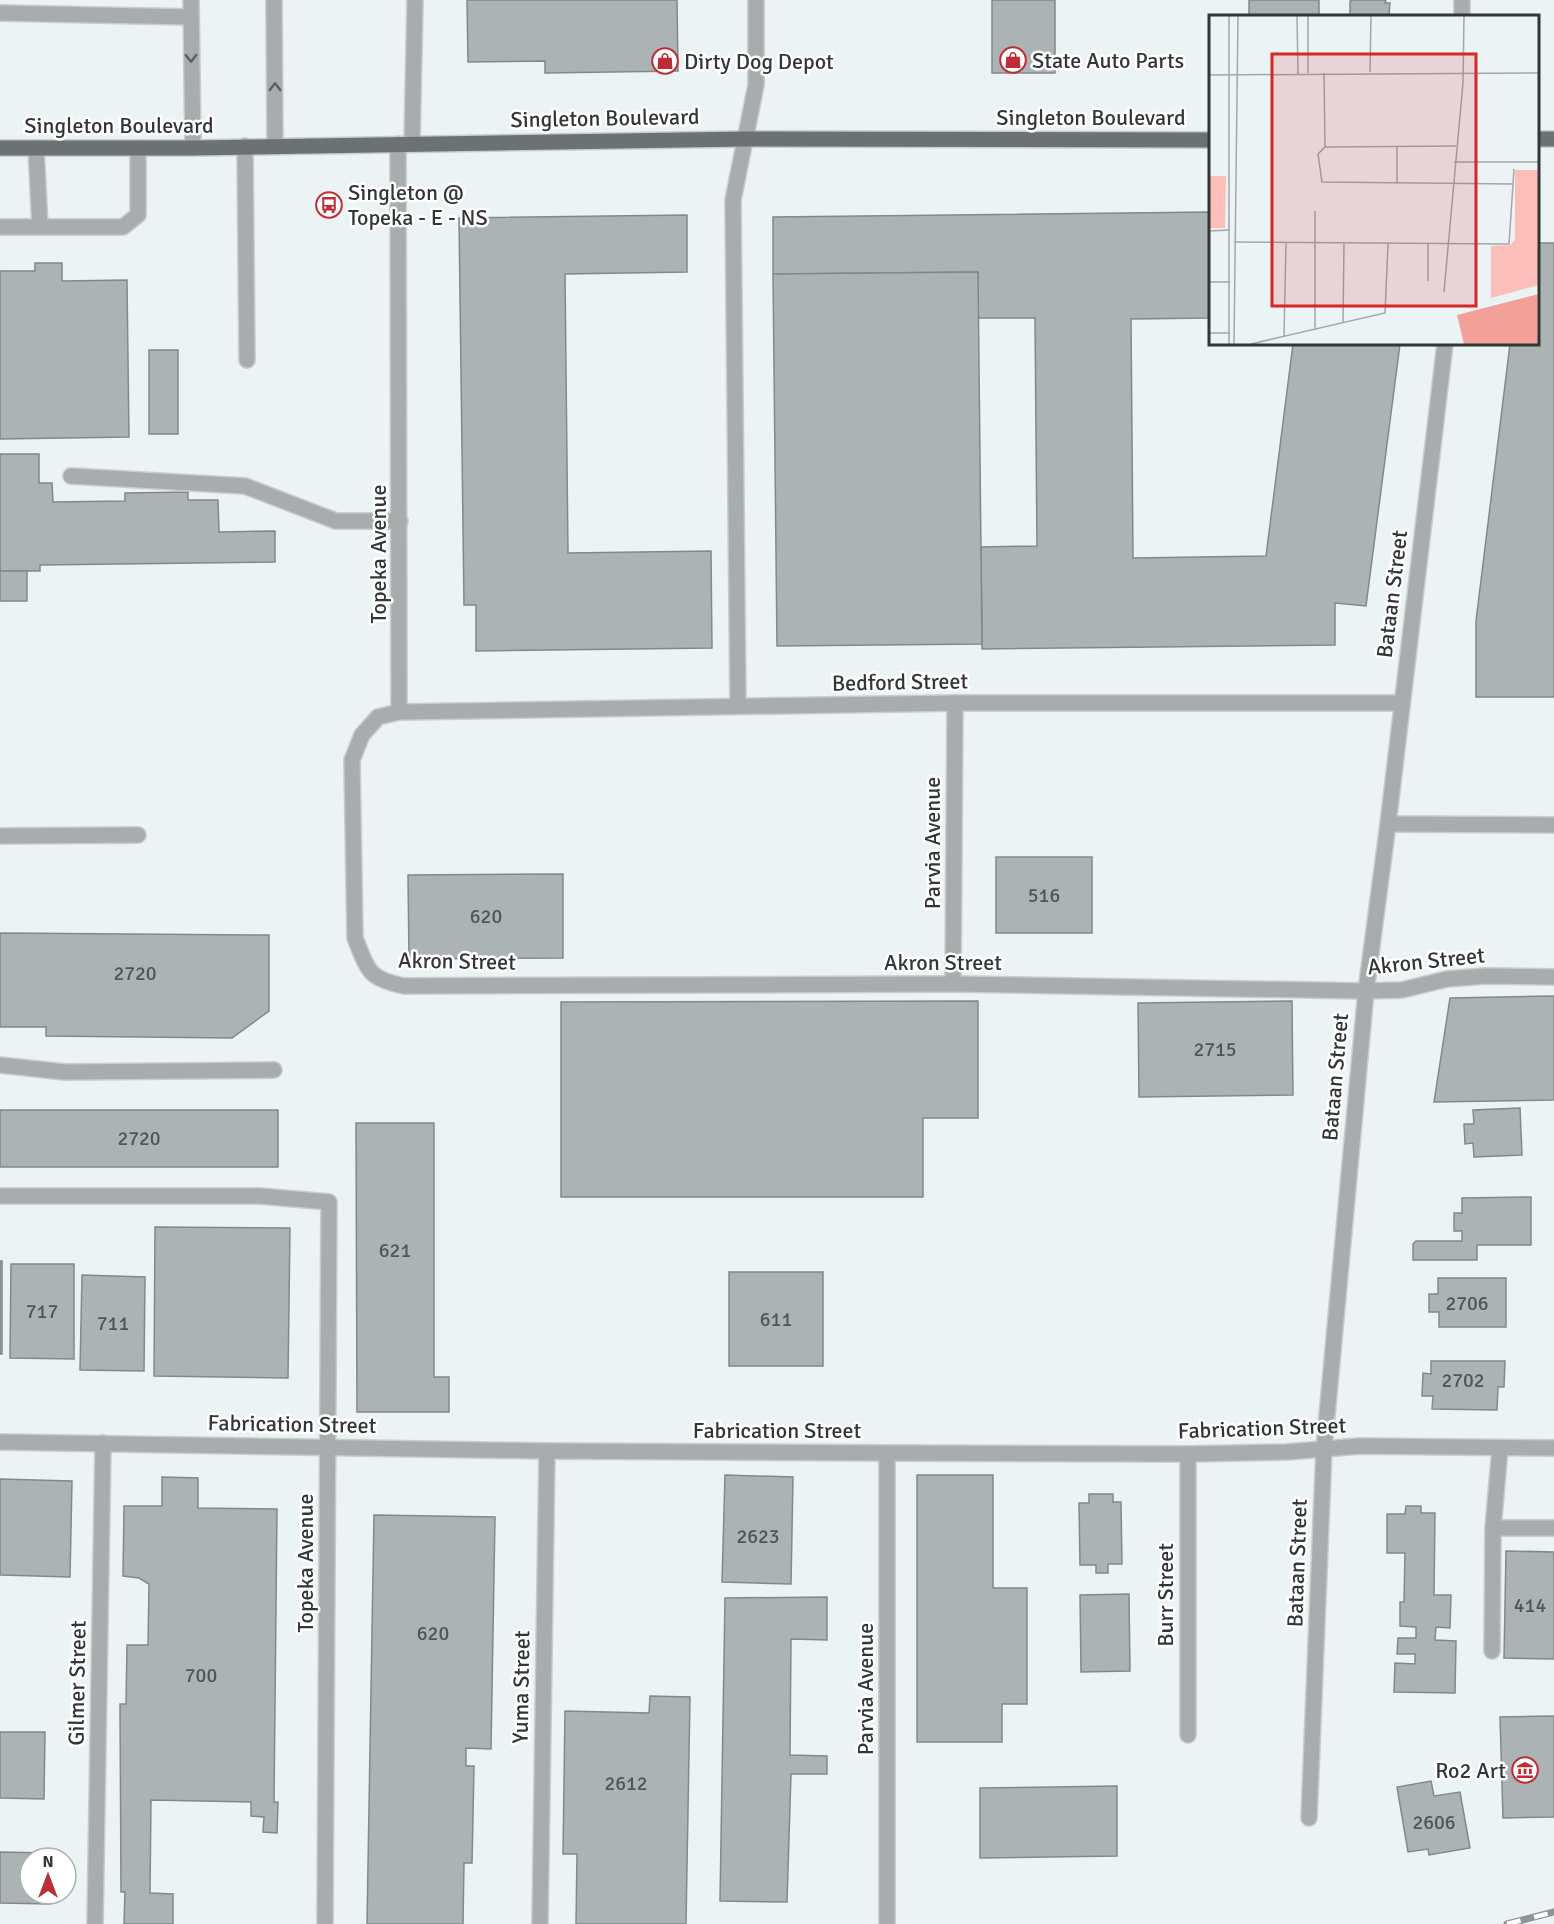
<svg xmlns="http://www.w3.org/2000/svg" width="1554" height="1924" font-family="Signika,sans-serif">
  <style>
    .building { fill: #acb3b5; stroke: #82898b; stroke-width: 1.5 }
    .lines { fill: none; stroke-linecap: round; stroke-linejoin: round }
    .minor-casing { stroke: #c7cdcf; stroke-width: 18 }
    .major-casing { stroke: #c7cdcf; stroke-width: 18 }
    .minor { stroke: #a8acac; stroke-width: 15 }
    .major { stroke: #6c7173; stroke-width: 15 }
    .rail-casing { stroke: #8f9496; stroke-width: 7 }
    .rail { stroke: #fff; stroke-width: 4.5; stroke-dasharray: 14; stroke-linecap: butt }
    .oneway { stroke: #5c5f60 }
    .labels { text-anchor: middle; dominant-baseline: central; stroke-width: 5; stroke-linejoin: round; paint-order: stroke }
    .number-label { font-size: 20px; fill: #515556 }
    .poi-label { font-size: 22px; fill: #333637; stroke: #fff; text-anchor: start }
    .street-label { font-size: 22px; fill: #333637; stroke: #fff }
    .inset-road { fill: none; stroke: #a2a7a9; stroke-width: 1.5 }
    .view { fill: #d62828; fill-opacity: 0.15; stroke: #d62828; stroke-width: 3 }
    .inset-edge { fill: none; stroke: #333637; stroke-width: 3 }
  </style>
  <rect width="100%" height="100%" fill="#ecf3f5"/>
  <g class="building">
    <polygon points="467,0 677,0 678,71 545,73 545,61 468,62"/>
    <rect x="992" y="0" width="63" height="73"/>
    <rect x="1249" y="0" width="70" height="16"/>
    <polygon points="1354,0 1386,0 1385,3 1390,3 1389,16 1350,16 1350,1"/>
    <polygon points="1210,212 1210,318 1131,319 1133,558 1266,556 1293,344 1400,344 1366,606 1335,603 1335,645 982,649 981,547 1037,546 1035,318 978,318 978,272 773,274 773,217"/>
    <polygon points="687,215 687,272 565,274 568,553 711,551 712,648 476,651 476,605 464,605 459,218"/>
    <polygon points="1538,243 1554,243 1554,697 1476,697 1476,621 1510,344 1538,344"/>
    <polygon points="35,263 62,263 62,281 127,280 129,437 0,439 0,271 35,271"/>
    <polygon points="978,272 982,644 777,646 773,274"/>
    <rect x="149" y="350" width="29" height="84"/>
    <polygon points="0,454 39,454 39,483 52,483 53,502 125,501 125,493 188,492 188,500 218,500 219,532 275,531 275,562 40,565 40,571 0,571"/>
    <rect x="0" y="571" width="27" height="30"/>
    <rect x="996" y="857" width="96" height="76"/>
    <polygon points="563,874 563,958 409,959 408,875"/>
    <polygon points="0,933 269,935 269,1011 232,1038 46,1036 46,1027 0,1027"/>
    <polygon points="1554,996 1554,1100 1434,1102 1450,998"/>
    <polygon points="978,1001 978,1118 923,1118 923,1197 561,1197 561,1002"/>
    <polygon points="1292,1001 1293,1095 1139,1097 1138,1003"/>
    <polygon points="1520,1108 1522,1155 1474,1157 1473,1143 1465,1144 1464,1124 1474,1124 1473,1110"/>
    <rect x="0" y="1110" width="278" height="57"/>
    <polygon points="356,1123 434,1123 434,1377 449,1377 449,1412 357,1412"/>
    <polygon points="1531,1197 1531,1245 1477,1245 1477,1260 1413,1260 1413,1244 1416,1241 1462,1241 1462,1231 1454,1231 1454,1213 1462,1213 1462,1198"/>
    <polygon points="155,1227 290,1228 288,1378 154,1376"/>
    <rect x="0" y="1261" width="2" height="93"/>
    <polygon points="11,1264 74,1264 74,1359 10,1358"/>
    <rect x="729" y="1272" width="94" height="94"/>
    <polygon points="82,1275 145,1277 144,1371 80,1370"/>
    <polygon points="1438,1278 1506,1278 1506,1327 1439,1327 1439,1312 1429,1312 1429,1294 1438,1294"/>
    <polygon points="1431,1361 1505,1361 1504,1387 1498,1387 1497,1410 1432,1409 1433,1396 1422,1396 1423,1373 1431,1374"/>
    <polygon points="725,1475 793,1477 791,1584 722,1582"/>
    <polygon points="917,1475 993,1475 993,1588 1027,1588 1027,1704 1002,1704 1002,1742 917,1742"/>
    <polygon points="162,1477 198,1478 198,1508 277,1509 274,1802 278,1802 277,1833 263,1832 264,1817 251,1816 251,1802 151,1800 150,1893 173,1894 173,1924 124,1924 125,1892 121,1892 120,1704 126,1704 127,1645 148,1645 149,1584 139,1578 123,1576 124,1506 162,1506"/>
    <polygon points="0,1479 72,1481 70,1577 0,1575"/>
    <polygon points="1089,1494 1113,1494 1113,1502 1121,1502 1122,1564 1108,1564 1108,1573 1096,1573 1096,1565 1080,1565 1079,1503 1089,1503"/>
    <polygon points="1406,1506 1421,1506 1421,1513 1435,1513 1434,1595 1451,1595 1450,1628 1436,1627 1435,1640 1456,1641 1455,1693 1394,1692 1395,1663 1415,1664 1415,1654 1397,1654 1398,1638 1416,1638 1416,1627 1400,1626 1400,1602 1404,1602 1405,1553 1387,1553 1387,1514 1405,1514"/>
    <polygon points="374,1515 495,1517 491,1749 466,1748 466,1766 474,1766 472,1863 464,1863 463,1924 367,1924"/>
    <polygon points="1506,1551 1554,1552 1554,1659 1504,1658"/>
    <polygon points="1129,1594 1130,1671 1081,1672 1080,1595"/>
    <polygon points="827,1597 827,1640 791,1639 790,1755 827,1756 827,1774 791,1774 787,1902 720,1901 725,1598"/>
    <polygon points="650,1696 690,1697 686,1924 576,1924 577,1854 563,1854 565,1711 649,1713"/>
    <polygon points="1554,1716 1554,1817 1503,1818 1500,1717"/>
    <polygon points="0,1732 45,1732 44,1799 0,1798"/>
    <polygon points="1431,1781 1434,1796 1460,1792 1470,1848 1429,1855 1428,1849 1408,1852 1397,1787"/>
    <polygon points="1117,1786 1117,1856 980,1858 980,1788"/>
    <polygon points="0,1852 51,1853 51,1858 30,1858 30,1894 50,1894 50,1904 0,1903"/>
  </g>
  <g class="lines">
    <g class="minor-casing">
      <g id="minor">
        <polyline points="191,0 193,148"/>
        <polyline points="274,0 275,145"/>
        <polyline points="0,13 191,17"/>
        <polyline points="1462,16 1462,0"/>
        <path d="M398 144 399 712 378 717 362 735 352 760 355 938C368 971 369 979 404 986L953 984 1366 991 1402 990 1447 979 1486 976 1554 977"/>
        <polyline points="412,144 415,0"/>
        <polyline points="245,146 247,360"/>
        <polyline points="36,148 40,227"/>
        <polyline points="0,227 123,227 138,215 138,148"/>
        <polyline points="71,476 245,486 336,521 400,521"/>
        <polyline points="738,706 733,200 756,85 756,0"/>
        <polyline points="399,712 955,703 1401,703"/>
        <polyline points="1388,824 1554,825"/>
        <polyline points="0,836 138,835"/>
        <polyline points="953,984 955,703"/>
        <polyline points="0,1065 64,1072 274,1070"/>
        <polyline points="0,1196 260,1196 329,1202 325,1924"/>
        <polyline points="0,1442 547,1451 887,1453 1188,1454 1287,1452 1360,1446 1554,1448"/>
        <polyline points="1188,1454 1188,1735"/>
        <polyline points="1493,1528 1554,1528"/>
        <polyline points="1492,1651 1493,1528 1500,1448"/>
        <polyline points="1309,1818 1324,1448 1366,991 1388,824 1445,344"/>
        <polyline points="95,1924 103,1443"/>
        <polyline points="540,1924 547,1451"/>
        <polyline points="887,1924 887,1453"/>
      </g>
    </g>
    <g class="major-casing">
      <g id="major">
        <polyline points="1538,139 1554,139"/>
        <polyline points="0,148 193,148 745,139 1210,140"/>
      </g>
    </g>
    <use href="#minor" class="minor"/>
    <use href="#major" class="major"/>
    <g class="rail-casing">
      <polyline id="rail" points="1507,1924 1554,1912"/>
    </g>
    <use href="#rail" class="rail"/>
  </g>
  <defs><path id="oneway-chevron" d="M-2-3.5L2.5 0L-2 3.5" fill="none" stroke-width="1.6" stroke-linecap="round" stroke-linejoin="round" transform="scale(1.5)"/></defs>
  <g class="oneway">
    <use href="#oneway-chevron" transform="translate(191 58) rotate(89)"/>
    <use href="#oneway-chevron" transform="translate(275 87) rotate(-90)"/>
  </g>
  <defs>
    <g id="shop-ring" transform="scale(1.35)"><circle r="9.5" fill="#fff" stroke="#bd2d33" stroke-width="1.5"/><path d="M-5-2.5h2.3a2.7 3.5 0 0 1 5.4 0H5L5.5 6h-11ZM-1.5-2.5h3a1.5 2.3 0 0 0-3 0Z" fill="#bd2d33"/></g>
    <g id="bus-ring" transform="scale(1.35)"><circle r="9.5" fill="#fff" stroke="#bd2d33" stroke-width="1.5"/><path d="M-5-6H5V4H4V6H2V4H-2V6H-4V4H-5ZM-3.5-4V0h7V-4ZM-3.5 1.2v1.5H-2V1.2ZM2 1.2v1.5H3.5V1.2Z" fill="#bd2d33"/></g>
    <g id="museum-ring" transform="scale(1.35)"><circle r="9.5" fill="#fff" stroke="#bd2d33" stroke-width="1.5"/><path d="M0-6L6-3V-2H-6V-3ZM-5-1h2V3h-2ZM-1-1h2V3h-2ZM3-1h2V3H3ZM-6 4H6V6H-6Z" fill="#bd2d33"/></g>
  </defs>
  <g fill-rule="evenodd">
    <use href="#shop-ring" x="1013" y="60"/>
    <use href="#shop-ring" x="665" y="61"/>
    <use href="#bus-ring" x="329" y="205"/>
    <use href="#museum-ring" x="1525" y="1770"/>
  </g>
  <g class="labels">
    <g class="number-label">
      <text x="1044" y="895">516</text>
      <text x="486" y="916">620</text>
      <text x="135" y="973">2720</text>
      <text x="1215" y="1049">2715</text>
      <text x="139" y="1138">2720</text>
      <text x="395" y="1250">621</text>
      <text x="1467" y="1303">2706</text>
      <text x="42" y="1311">717</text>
      <text x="776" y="1319">611</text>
      <text x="113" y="1323">711</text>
      <text x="1463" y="1380">2702</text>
      <text x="758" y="1536">2623</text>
      <text x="1530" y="1605">414</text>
      <text x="433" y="1633">620</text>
      <text x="201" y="1675">700</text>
      <text x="626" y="1783">2612</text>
      <text x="1434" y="1822">2606</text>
    </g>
    <g class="poi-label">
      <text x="1032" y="60">State Auto Parts</text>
      <text x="684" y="61">Dirty Dog Depot</text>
      <text x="348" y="192">Singleton @<tspan x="348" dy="25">Topeka - E - NS</tspan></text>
      <text x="1506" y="1770" text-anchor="end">Ro2 Art</text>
    </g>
    <g class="street-label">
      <text x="1091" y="117">Singleton Boulevard</text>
      <text transform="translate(605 118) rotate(-1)">Singleton Boulevard</text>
      <text x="119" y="125">Singleton Boulevard</text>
      <text transform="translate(378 554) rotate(-90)">Topeka Avenue</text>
      <text transform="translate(1392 594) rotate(-83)">Bataan Street</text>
      <text transform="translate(900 682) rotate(-1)">Bedford Street</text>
      <text transform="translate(932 843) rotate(-90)">Parvia Avenue</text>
      <text transform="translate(457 961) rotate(1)">Akron Street</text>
      <text transform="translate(1426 961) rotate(-6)">Akron Street</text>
      <text x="943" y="962">Akron Street</text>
      <text transform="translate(1335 1077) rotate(-85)">Bataan Street</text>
      <text transform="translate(292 1424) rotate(1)">Fabrication Street</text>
      <text transform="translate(1262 1428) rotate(-2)">Fabrication Street</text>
      <text x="777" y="1430">Fabrication Street</text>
      <text transform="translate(305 1563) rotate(-90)">Topeka Avenue</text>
      <text transform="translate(1297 1563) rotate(-88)">Bataan Street</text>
      <text transform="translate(1165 1595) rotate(-90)">Burr Street</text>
      <text transform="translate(77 1683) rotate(-89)">Gilmer Street</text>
      <text transform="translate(521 1687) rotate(-89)">Yuma Street</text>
      <text transform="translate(865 1689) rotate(-90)">Parvia Avenue</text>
    </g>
  </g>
  <g transform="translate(1209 15)">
    <rect width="330" height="330" fill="#ecf3f5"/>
    <path d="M306 155H330V270L282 283V231L301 230 306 225ZM0 161H17L16 213H0Z" fill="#fcbeb9"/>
    <path d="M330 279V329H255L248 300Z" fill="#f4a09a"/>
    <path class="inset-road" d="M88 1 89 59M99 1V58M161 57 162 1M115 58 116 132 109 139 113 167 304 169M0 60 330 58M116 132 247 131M245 147H330M188 168V131M0 216 21 215M25 227 300 229 305 154M219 229V266M0 267H21M235 277 254 68 255 1M134 308 135 229M106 315V196M0 318H21M75 322 77 228M20 329V1M25 329 29 1M42 329 176 298 179 229"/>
    <path class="view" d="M63 39H267V291H63Z"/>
    <rect width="330" height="330" class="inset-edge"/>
  </g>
  <g transform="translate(48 1876)"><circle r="28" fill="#ffffff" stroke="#adafaf" stroke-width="1.5"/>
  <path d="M0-4.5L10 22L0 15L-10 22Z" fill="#bd2d33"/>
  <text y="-9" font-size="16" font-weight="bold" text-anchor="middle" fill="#333637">N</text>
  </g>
</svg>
